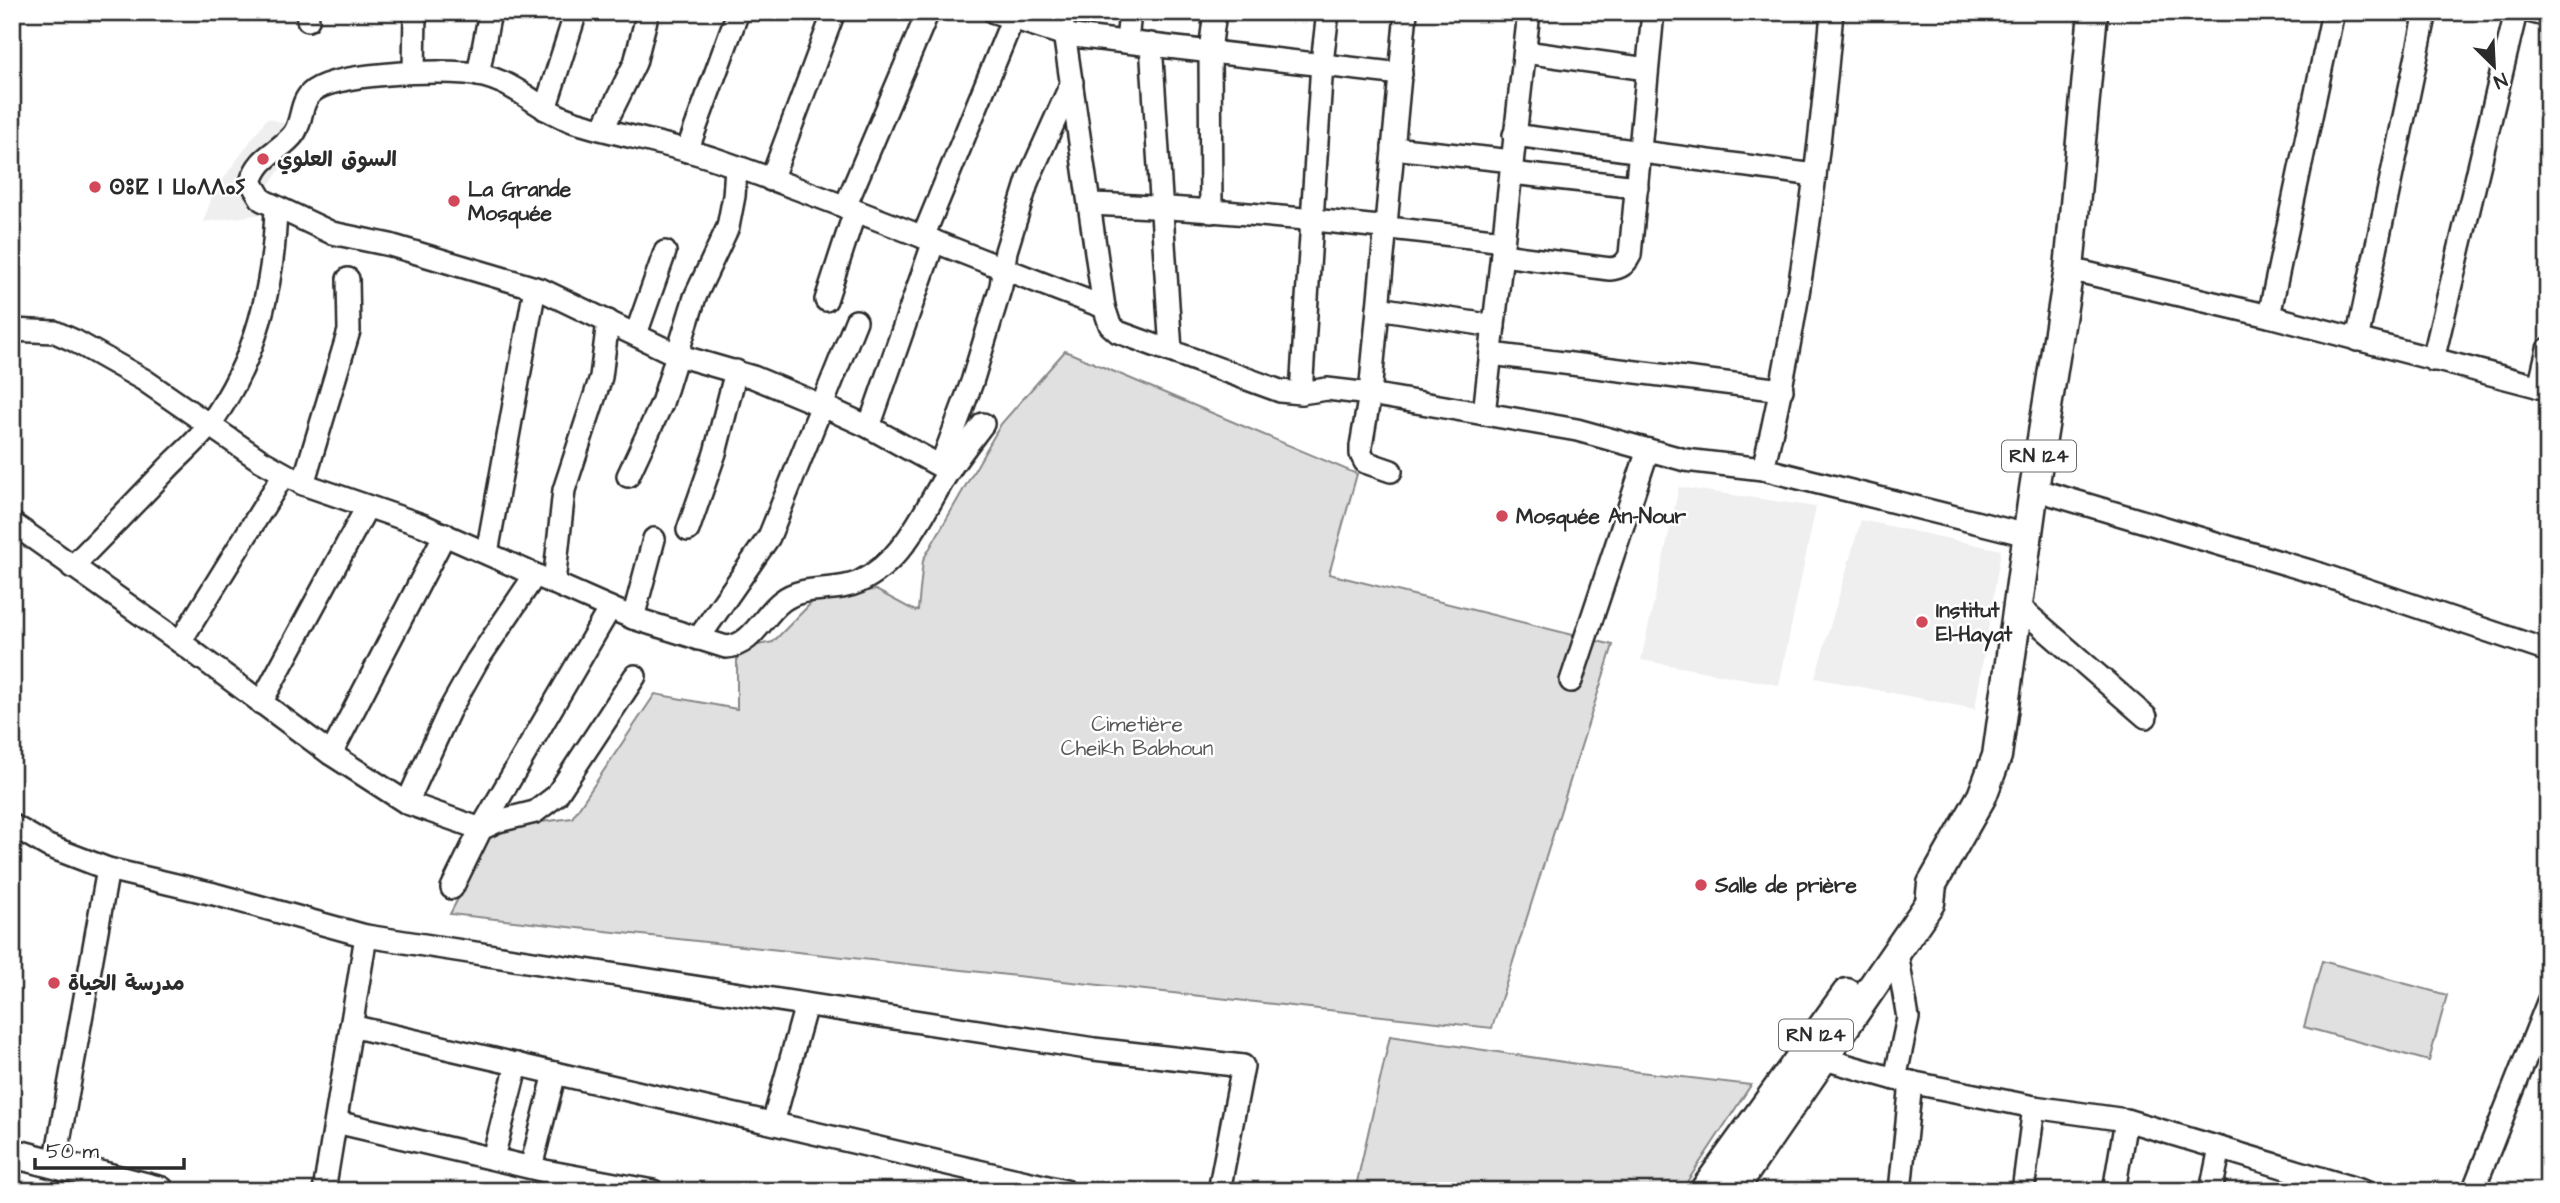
<svg xmlns="http://www.w3.org/2000/svg" width="2560" height="1203" font-family="'Architects Daughter','Playpen Sans Arabic','Noto Sans Tifinagh',sans-serif">
  <style>
    .built { fill: #efefef }
    .green { fill: #e0e0e0; stroke: #868686; stroke-width: 2 }
    .lines { fill: none; stroke-linecap: round; stroke-linejoin: round }
    .minor-casing { stroke: #2b2b2b; stroke-width: 26 }
    .major-casing { stroke: #2b2b2b; stroke-width: 33 }
    .minor { stroke: #fff; stroke-width: 21 }
    .major { stroke: #fff; stroke-width: 28 }
    .poi-dot { fill: #d1495b; stroke: #fff; stroke-width: 2.5 }
    .labels { text-anchor: middle; dominant-baseline: central; stroke-width: 5; stroke-linejoin: round; paint-order: stroke }
    .shield { fill: #fff; stroke: #6b6b6b; stroke-width: 2 }
    .shield-label { font-size: 19px; font-weight: bold; fill: #2b2b2b }
    .poi-label { font-size: 21px; font-weight: bold; fill: #2b2b2b; stroke: #fff; text-anchor: start }
    .park-label { font-size: 21px; fill: #585858; stroke: #fff }
  </style>
  <rect width="100%" height="100%" fill="#fff"/>
  <filter id="ink" filterUnits="userSpaceOnUse"><feTurbulence type="fractalNoise" baseFrequency=".0143" numOctaves="2"/><feDisplacementMap in="SourceGraphic" scale="14" xChannelSelector="R" yChannelSelector="G"/><feConvolveMatrix kernelMatrix="1 2 1 2 8 2 1 2 1" color-interpolation-filters="sRGB"/></filter>
  <g filter="url(#ink)">
    <g class="built">
      <polygon points="267,118 296,127 314,124 264,191 271,213 203,222 214,192"/>
      <polygon points="1679,487 1816,507 1779,685 1641,660"/>
      <polygon points="1861,520 2001,550 1975,709 1815,678"/>
    </g>
    <g class="green">
      <polygon points="1065,351 1357,474 1329,574 1613,645 1492,1028 450,914 495,828 572,818 655,694 737,709 737,649 773,642 821,593 876,590 915,611 918,610 923,560 1001,424"/>
      <polygon points="2322,961 2447,995 2429,1061 2304,1027"/>
      <polygon points="1390,1036 1597,1067 1751,1085 1681,1191 1355,1191"/>
    </g>
    <g class="lines">
      <g class="minor-casing">
        <g id="minor">
          <polyline points="307,12 308,20"/>
          <polyline points="994,12 1065,35 1401,74"/>
          <polyline points="1061,12 1104,307 1110,325 1118,332 1280,391 1301,393 1327,389 1370,394 1577,430 1685,460 1763,469 2027,535"/>
          <polyline points="2532,12 2548,16"/>
          <polyline points="1127,42 1130,12"/>
          <polyline points="1151,44 1171,351"/>
          <polyline points="1525,52 1647,69"/>
          <polyline points="414,71 415,12"/>
          <polyline points="478,75 490,12"/>
          <polyline points="545,109 576,12"/>
          <polyline points="603,128 635,63 648,12"/>
          <polyline points="1514,135 1815,175"/>
          <polyline points="1393,148 1512,161"/>
          <polyline points="687,151 738,12"/>
          <polyline points="1511,173 1637,187"/>
          <polyline points="771,180 834,12"/>
          <path d="M1090 204C1228 209 1365 225 1503 241"/>
          <polyline points="845,207 928,12"/>
          <polyline points="1211,212 1210,51 1215,12"/>
          <polyline points="923,237 1013,18"/>
          <path d="M1502 255 1610 269C1620 268 1625 265 1630 255L1653 12"/>
          <polyline points="2069,269 2269,316 2548,389"/>
          <polyline points="826,300 855,211"/>
          <polyline points="1378,308 1494,326"/>
          <polyline points="2269,316 2333,12"/>
          <path d="M12 330 55 332 75 341 144 380 260 460 303 484 422 525 633 618 726 647C752 646 763 615 782 601 804 584 835 593 859 582 905 560 923 512 948 472 959 455 971 440 983 424"/>
          <polyline points="636,334 665,252"/>
          <polyline points="2357,340 2426,12"/>
          <polyline points="1491,354 1782,390"/>
          <polyline points="2433,360 2516,12"/>
          <polyline points="2539,387 2548,349"/>
          <polyline points="1301,393 1322,63 1328,12"/>
          <polyline points="1484,414 1529,12"/>
          <polyline points="869,427 934,241"/>
          <polyline points="941,465 972,382 1001,286 1006,251 1028,180 1072,82"/>
          <path d="M1763 469C1799 320 1819 166 1832 12"/>
          <path d="M949 471 869 427 823 406 753 377 677 355 542 290 390 245 332 233 262 200 251 182C259 156 276 154 292 136 303 124 299 104 311 93 331 72 436 71 466 73 517 78 531 108 575 122 622 136 671 144 718 160 848 205 975 259 1104 307"/>
          <polyline points="1391,471 1365,462 1361,454 1361,446 1370,394 1406,12"/>
          <polyline points="628,476 662,403 695,297 728,227 734,196 736,167"/>
          <polyline points="303,484 349,331 348,279"/>
          <polyline points="2034,489 2320,574 2548,651"/>
          <polyline points="12,523 180,642 331,754 407,803 481,829 610,608"/>
          <polyline points="688,530 715,453 736,371"/>
          <polyline points="487,553 535,288"/>
          <path d="M72 567C103 535 135 503 166 470 180 455 198 441 210 424 257 359 274 285 276 207"/>
          <polyline points="554,583 564,490 601,377 608,321"/>
          <polyline points="2017,605 2146,717"/>
          <polyline points="633,618 654,539"/>
          <polyline points="698,639 769,537 856,321"/>
          <polyline points="180,642 284,474"/>
          <polyline points="1571,681 1648,450"/>
          <polyline points="261,703 367,507"/>
          <polyline points="331,754 445,534"/>
          <polyline points="407,803 449,711 477,661 535,575"/>
          <polyline points="12,825 48,846 108,869 214,894 366,936 1094,1049 1243,1066 1219,1191"/>
          <polyline points="452,888 481,829 498,821 535,812 556,796 635,676"/>
          <polyline points="351,1026 1065,1191"/>
          <polyline points="1824,1059 1895,1079 2034,1107 2126,1120 2363,1191"/>
          <polyline points="1895,1079 1908,1018 1897,953"/>
          <polyline points="336,1122 545,1171 653,1191"/>
          <polyline points="773,1123 806,1005"/>
          <polyline points="493,1158 517,1064"/>
          <polyline points="55,1164 108,869"/>
          <polyline points="531,1167 555,1073"/>
          <polyline points="324,1191 366,936"/>
          <polyline points="1900,1191 1911,1082"/>
          <polyline points="2023,1191 2034,1107"/>
          <polyline points="2114,1191 2126,1120"/>
          <polyline points="2211,1191 2220,1148"/>
          <polyline points="2473,1191 2548,1002"/>
        </g>
      </g>
      <g class="major-casing">
        <g id="major">
          <polyline points="12,1153 160,1191"/>
          <polyline points="1704,1191 1847,993"/>
          <polyline points="1732,1191 1930,903 1932,884 1982,796 1997,756 2034,489 2069,269 2093,12"/>
        </g>
      </g>
      <use href="#minor" class="minor"/>
      <use href="#major" class="major"/>
    </g>
  </g>
  <g class="poi-dot">
    <circle cx="263" cy="159" r="7"/>
    <circle cx="95" cy="187" r="7"/>
    <circle cx="454" cy="201" r="7"/>
    <circle cx="1502" cy="516" r="7"/>
    <circle cx="1922" cy="622" r="7"/>
    <circle cx="1701" cy="885" r="7"/>
    <circle cx="54" cy="983" r="7"/>
  </g>
  <g class="labels">
    <g class="shield">
      <rect x="2002" y="440.5" width="74" height="31" rx="5"/>
      <rect x="1779" y="1019.5" width="74" height="31" rx="5"/>
    </g>
    <g class="shield-label">
      <text x="2039" y="456">RN 124</text>
      <text x="1816" y="1035">RN 124</text>
    </g>
    <g class="poi-label">
      <text x="277" y="159">السوق العلوي</text>
      <text x="109" y="187">ⵙⵓⵇ ⵏ ⵡⴰⴷⴷⴰⵢ</text>
      <text x="468" y="189">La Grande<tspan x="468" dy="24">Mosquée</tspan></text>
      <text x="1516" y="516">Mosquée An-Nour</text>
      <text x="1936" y="610">Institut<tspan x="1936" dy="24">El-Hayat</tspan></text>
      <text x="1715" y="885">Salle de prière</text>
      <text x="68" y="983">مدرسة الحياة</text>
    </g>
    <g class="park-label">
      <text x="1137" y="724">Cimetière<tspan x="1137" dy="24">Cheikh Babhoun</tspan></text>
    </g>
  </g>
  <rect width="2560" height="1203" fill="none" stroke="#fff" stroke-width="42"/>
  <rect x="21" y="21" width="2518" height="1161" fill="none" stroke="#2b2b2b" stroke-width="2.5" filter="url(#ink)"/>
  <g transform="translate(2494 66) rotate(156)" stroke="#ffffff" stroke-width="5" paint-order="stroke">
  <path d="M0-5L12 26L0 18L-12 26Z" fill="#2b2b2b"/>
  <text y="-10" font-size="19" font-weight="bold" text-anchor="middle" fill="#2b2b2b">N</text>
  </g>
  <path d="M35 1158v10h149v-10" fill="none" stroke="#2b2b2b" stroke-width="3.5"/>
  <text x="46" y="1158" font-size="21" fill="#2b2b2b" stroke="#ffffff" stroke-width="5" paint-order="stroke">50 m</text>
</svg>
